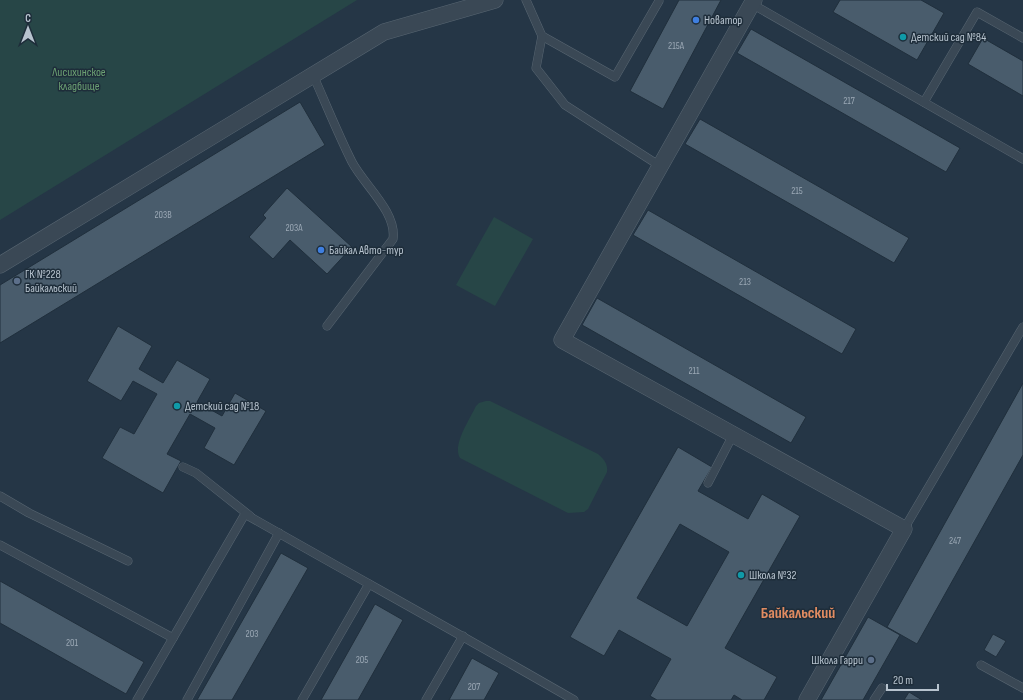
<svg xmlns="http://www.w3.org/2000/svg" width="1023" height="700" font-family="'Sofia Sans Condensed',sans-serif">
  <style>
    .green { fill: #274647 }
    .building { fill: #495c6c; stroke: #202f3c; fill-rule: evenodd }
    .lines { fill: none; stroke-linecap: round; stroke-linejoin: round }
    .lane-casing { stroke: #586672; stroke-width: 9 }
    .street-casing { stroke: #586672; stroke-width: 17 }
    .lane { stroke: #3a4855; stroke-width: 8 }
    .street { stroke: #3a4855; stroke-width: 16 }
    .shop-dot { fill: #3f7fe0; stroke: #1e2d3a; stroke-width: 1.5 }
    .culture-dot { fill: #0f9aa8; stroke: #1e2d3a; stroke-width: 1.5 }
    .service-dot { fill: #5c6f8a; stroke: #1e2d3a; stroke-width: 1.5 }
    .labels { text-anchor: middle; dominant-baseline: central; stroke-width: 3; stroke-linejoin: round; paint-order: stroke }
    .number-label { font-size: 10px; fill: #9ca9b6 }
    .poi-label { font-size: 12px; fill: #b7c3ce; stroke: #1e2d3a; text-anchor: start }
    .park-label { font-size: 12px; fill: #6ca173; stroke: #1e2d3a }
    .district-label { font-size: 16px; font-weight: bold; fill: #e08b61; stroke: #1e2d3a }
  </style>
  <rect width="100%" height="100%" fill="#253646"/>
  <g class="green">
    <polygon points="0,0 357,0 0,220"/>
    <polygon points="494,217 533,239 495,306 456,285"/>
    <path d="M486 401H490L598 454C604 459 608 464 607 472L588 509 584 512 568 513 460 458C452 445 470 419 476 406L479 403Z"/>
  </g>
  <g class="building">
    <polygon points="679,0 721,0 663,109 630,91"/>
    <polygon points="840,0 921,0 944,13 917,60 833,12"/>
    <polygon points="751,29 960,148 946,172 737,53"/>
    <polygon points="983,38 1023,61 1023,96 968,64"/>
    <polygon points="300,102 325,145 0,343 0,285"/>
    <polygon points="700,119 909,238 894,263 685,144"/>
    <polygon points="287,188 352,247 327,274 290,240 273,259 249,237 266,218 263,215"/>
    <polygon points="648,210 856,329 842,354 633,235"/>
    <polygon points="597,298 806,417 791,443 582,325"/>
    <polygon points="118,326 152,346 139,369 163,383 177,360 210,379 197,402 222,416 235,393 266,411 234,465 204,448 215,428 190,414 167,454 181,461 163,493 102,458 120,427 134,434 157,394 133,381 121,401 87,381"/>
    <polygon points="1023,383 1023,455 917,644 887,627"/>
    <path d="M678 447 712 467 698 491 748 519 762 494 800 516 725 648 777 677 764 700H742L734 695 731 700H657L650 696 671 659 619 630 604 656 570 637ZM680 524 729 552 687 626 637 598Z"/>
    <polygon points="281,553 308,568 232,700 197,700"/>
    <polygon points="0,581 144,662 126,694 0,623"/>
    <polygon points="375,604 403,620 358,700 321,700"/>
    <polygon points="868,617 900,635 863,700 821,700"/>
    <polygon points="993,634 1006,641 996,657 984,650"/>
    <polygon points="472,658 499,673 484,700 449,700"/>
    <polygon points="909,692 922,700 904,700"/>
  </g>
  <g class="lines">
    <g class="lane-casing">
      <g id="lane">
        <polyline points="526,0 542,36 615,77 659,1"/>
        <polyline points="752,4 1023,159"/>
        <polyline points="542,36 536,68 565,105 660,166"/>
        <path d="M313 75C326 104 338 134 352 162 364 185 397 212 393 239L327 326"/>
        <polyline points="924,102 977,12 1023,38"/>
        <polyline points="183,467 196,473 250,516"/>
        <polyline points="708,483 733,435"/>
        <polyline points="0,496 29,513 128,561"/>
        <polyline points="904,529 1023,327"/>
        <polyline points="0,545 173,638"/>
        <polyline points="981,665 1023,688"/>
        <path d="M137 700 245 514C354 576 465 637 574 700"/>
        <polyline points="187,700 279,533"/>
        <polyline points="302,700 369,584"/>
        <polyline points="426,700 463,636"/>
        <polyline points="874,700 882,688"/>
      </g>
    </g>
    <g class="street-casing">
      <g id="street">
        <polyline points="754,0 562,340 904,529 807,700"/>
        <polyline points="0,265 384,32 495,0"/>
      </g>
    </g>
    <use href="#lane" class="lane"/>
    <use href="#street" class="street"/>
  </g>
  <g class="shop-dot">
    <circle cx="696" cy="20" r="4"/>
    <circle cx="321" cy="250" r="4"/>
  </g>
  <g class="culture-dot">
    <circle cx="903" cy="37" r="4"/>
    <circle cx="177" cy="406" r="4"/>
    <circle cx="741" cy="575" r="4"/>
  </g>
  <g class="service-dot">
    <circle cx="17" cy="281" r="4"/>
    <circle cx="871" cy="660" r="4"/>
  </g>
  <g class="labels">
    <g class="number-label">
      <text x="676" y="46">215А</text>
      <text x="849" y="101">217</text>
      <text x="797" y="191">215</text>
      <text x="163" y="215">203В</text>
      <text x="294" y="228">203А</text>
      <text x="745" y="282">213</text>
      <text x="694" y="371">211</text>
      <text x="955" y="541">247</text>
      <text x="252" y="634">203</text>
      <text x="72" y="643">201</text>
      <text x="362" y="660">205</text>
      <text x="474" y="687">207</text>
    </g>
    <g class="poi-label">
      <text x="704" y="20">Новатор</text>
      <text x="911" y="37">Детский сад №84</text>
      <text x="329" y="250">Байкал Авто-тур</text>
      <text x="25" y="274">ГК №228<tspan x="25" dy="14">Байкальский</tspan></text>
      <text x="185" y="406">Детский сад №18</text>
      <text x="749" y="575">Школа №32</text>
      <text x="863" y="660" text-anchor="end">Школа Гарри</text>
    </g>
    <g class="park-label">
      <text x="79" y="72">Лисихинское<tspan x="79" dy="14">кладбище</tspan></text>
    </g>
    <g class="district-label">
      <text x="798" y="613">Байкальский</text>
    </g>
  </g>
  <g transform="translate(28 28)" stroke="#1e2d3a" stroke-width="3" paint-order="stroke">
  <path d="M0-3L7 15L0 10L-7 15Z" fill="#b7c3ce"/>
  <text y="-6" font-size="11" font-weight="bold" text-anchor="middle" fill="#b7c3ce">С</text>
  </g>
  <path d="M887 684v6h51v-6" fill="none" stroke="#b7c3ce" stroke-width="2"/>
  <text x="893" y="684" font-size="12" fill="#b7c3ce" stroke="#1e2d3a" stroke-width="3" paint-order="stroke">20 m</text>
</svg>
